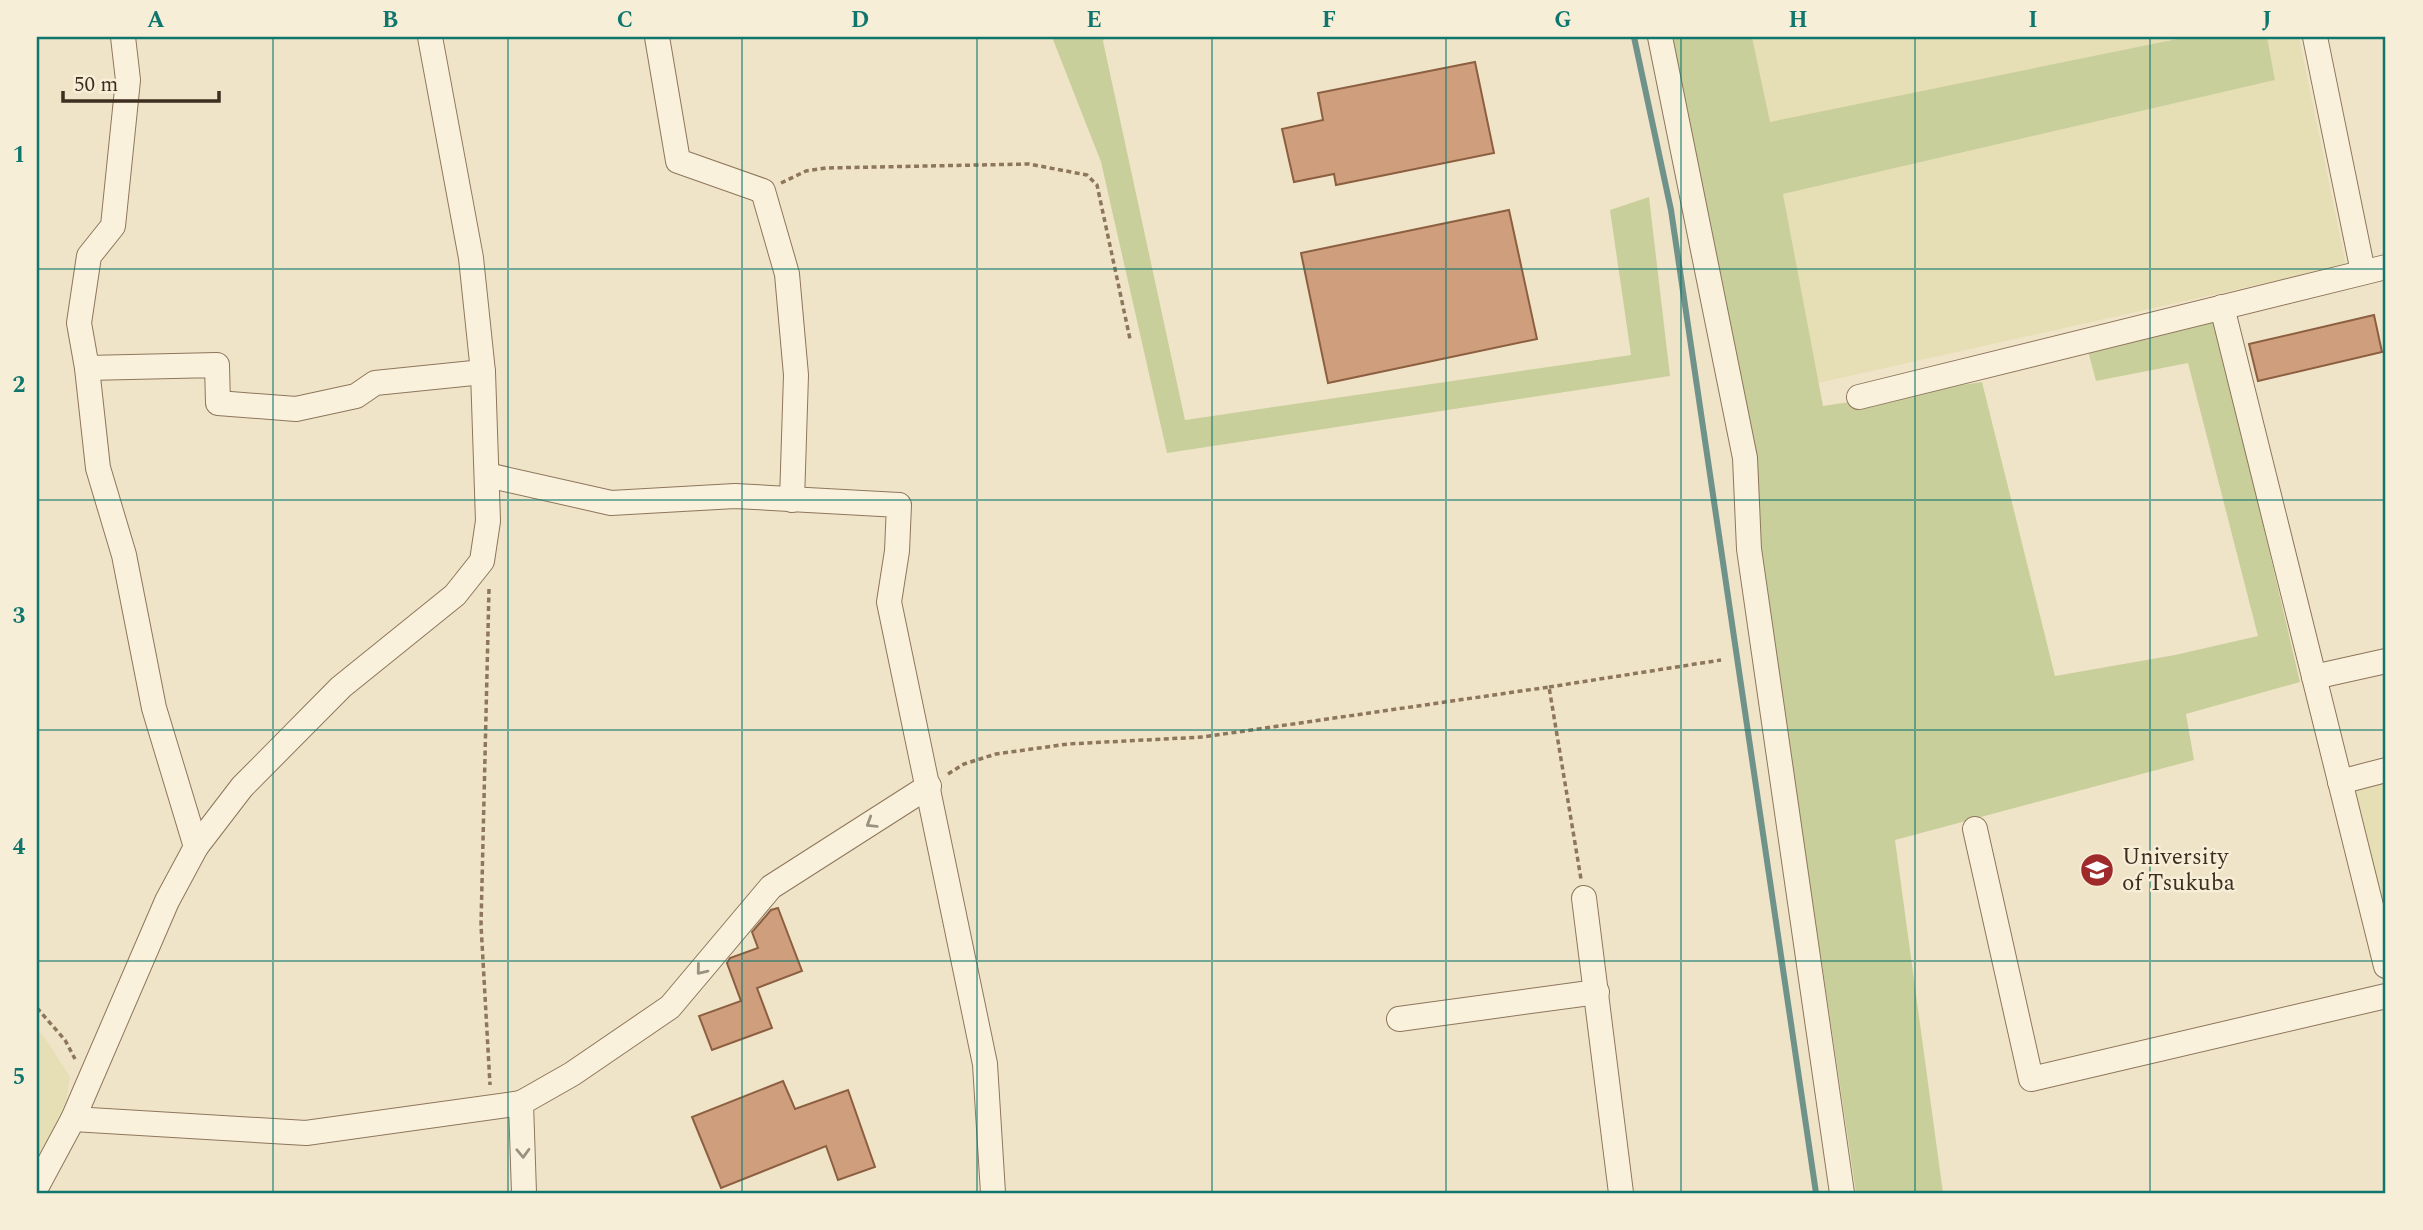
<svg xmlns="http://www.w3.org/2000/svg" width="2423" height="1230" font-family="Spectral,serif">
  <style>
    .farmland { fill: #e6deb5 }
    .green { fill: #c9cf9b }
    .lines { fill: none; stroke-linecap: round; stroke-linejoin: round }
    .stream { stroke: #6f938a; stroke-width: 6 }
    .building { fill: #cf9f7d; stroke: #8d5f41; stroke-width: 2 }
    .minor-casing { stroke: #8d765c; stroke-width: 26 }
    .path { stroke: #8d765c; stroke-width: 3.5; stroke-dasharray: 5 3.5; stroke-linecap: butt }
    .minor { stroke: #faf1dc; stroke-width: 24 }
    .oneway { stroke: #9c907e }
    .grid { fill: none; stroke: #0f766e; stroke-width: 2; stroke-opacity: 0.55 }
    .labels { text-anchor: middle; dominant-baseline: central; stroke-width: 5; stroke-linejoin: round; paint-order: stroke }
    .poi-label { font-size: 23px; fill: #3d2e20; stroke: #f7eed8; text-anchor: start }
    .neatline { fill: none; stroke: #0f766e; stroke-width: 2.5 }
    .grid-label { font-size: 23px; text-anchor: middle; font-weight: bold; fill: #0f766e }
  </style>
  <rect width="100%" height="100%" fill="#f0e4c8"/>
  <g class="farmland">
    <polygon points="1752,37 2187,37 1770,123"/>
    <polygon points="2267,37 2299,37 2346,265 1818,383 1783,194 2275,80"/>
    <polygon points="2386,775 2386,955 2350,784"/>
    <polygon points="37,1031 43,1035 70,1077 66,1101 37,1163"/>
  </g>
  <g class="green">
    <polygon points="1052,37 1105,37 1103,41 1185,420 1631,355 1610,210 1649,197 1670,376 1167,453 1101,162"/>
    <polygon points="1672,37 1752,37 1770,122 2187,37 2267,37 2275,80 1783,194 1823,406 1982,382 2055,676 2175,655 2258,636 2188,363 2096,381 2088,351 2215,320 2300,682 2186,714 2194,760 1895,840 1943,1193 1856,1193 1760,547"/>
  </g>
  <g class="lines">
    <polyline class="stream" points="1634,37 1671,210 1816,1193"/>
  </g>
  <g class="building">
    <polygon points="1475,62 1494,153 1336,185 1334,174 1294,182 1282,129 1323,120 1318,93"/>
    <polygon points="1509,210 1537,339 1328,383 1301,253"/>
    <polygon points="2374,315 2382,352 2258,381 2249,344"/>
    <polygon points="778,908 802,971 757,988 772,1028 712,1050 699,1016 741,1001 727,963 730,958 758,948 752,932 771,910"/>
    <polygon points="783,1081 795,1109 848,1090 875,1167 838,1180 826,1146 721,1188 692,1117"/>
  </g>
  <g class="lines">
    <g class="minor-casing">
      <g id="minor">
        <polyline points="123,37 128,80 113,226 89,256 79,323 87,368 217,365 218,403 296,409 356,396 375,383 483,372"/>
        <polyline points="657,37 678,161 763,191 787,274 796,375 792,500"/>
        <polyline points="1660,37 1745,458 1749,549 1842,1193"/>
        <polyline points="2315,37 2363,272"/>
        <polyline points="2222,307 2386,966"/>
        <polyline points="87,368 98,468 124,555 154,708 196,847"/>
        <polyline points="1859,397 2386,267"/>
        <polyline points="487,475 611,503 735,496 899,505 897,551 889,602 985,1064 993,1193"/>
        <polyline points="2314,677 2386,661"/>
        <polyline points="2340,782 2386,770"/>
        <polyline points="1975,829 2031,1079 2386,996"/>
        <polyline points="1584,898 1621,1193"/>
        <polyline points="1399,1019 1597,992"/>
        <polyline points="73,1119 306,1133 521,1103"/>
        <polyline points="37,1186 73,1119 167,901 196,847 242,787 341,687 455,595 482,561 488,521 483,372 471,258 430,37"/>
        <polyline points="524,1193 521,1103 572,1074 670,1007 771,887 929,786"/>
      </g>
    </g>
    <g class="path">
      <polyline points="781,183 806,171 826,168 1029,164 1087,175 1097,185 1130,339"/>
      <polyline points="489,589 481,925 490,1085"/>
      <polyline points="1549,687 1721,660"/>
      <polyline points="948,774 964,764 996,754 1068,744 1203,737 1549,687 1581,879"/>
      <polyline points="37,1008 65,1040 75,1059"/>
    </g>
    <use href="#minor" class="minor"/>
  </g>
  <defs><path id="oneway-chevron" d="M-2-3.5L2.5 0L-2 3.5" fill="none" stroke-width="1.6" stroke-linecap="round" stroke-linejoin="round" transform="scale(1.75)"/></defs>
  <g class="oneway">
    <use href="#oneway-chevron" transform="translate(871 823) rotate(148)"/>
    <use href="#oneway-chevron" transform="translate(701 970) rotate(129)"/>
    <use href="#oneway-chevron" transform="translate(523 1153) rotate(88)"/>
  </g>
  <path class="grid" d="M273 37V1193M508 37V1193M742 37V1193M977 37V1193M1212 37V1193M1446 37V1193M1681 37V1193M1915 37V1193M2150 37V1193M37 269H2386M37 500H2386M37 730H2386M37 961H2386"/>
  <defs>
    <g id="university-disc" transform="scale(1.75)"><circle r="9.5" fill="#9e2a2b" stroke="#f7eed8"/><path d="M0-5L7-2L0 1L-7-2ZM-4 1L0 2.5L4 1V4Q0 6-4 4Z" fill="#fff"/></g>
  </defs>
  <g fill-rule="evenodd">
    <use href="#university-disc" x="2097" y="870"/>
  </g>
  <g class="labels">
    <g class="poi-label">
      <text x="2122" y="857">University<tspan x="2122" dy="26">of Tsukuba</tspan></text>
    </g>
  </g>
  <rect width="2423" height="1230" fill="none" stroke="#f7eed8" stroke-width="77"/>
  <path d="M63 91v10h156v-10" fill="none" stroke="#3d2e20" stroke-width="3.5"/>
  <text x="74" y="91" font-size="21" fill="#3d2e20" stroke="#f7eed8" stroke-width="5" paint-order="stroke">50 m</text>
  <rect x="38" y="38" width="2346" height="1154" class="neatline"/>
  <g class="grid-label">
    <text x="156" y="27">A</text>
    <text x="390" y="27">B</text>
    <text x="625" y="27">C</text>
    <text x="860" y="27">D</text>
    <text x="1094" y="27">E</text>
    <text x="1329" y="27">F</text>
    <text x="1563" y="27">G</text>
    <text x="1798" y="27">H</text>
    <text x="2033" y="27">I</text>
    <text x="2267" y="27">J</text>
    <text x="19" y="162">1</text>
    <text x="19" y="392">2</text>
    <text x="19" y="623">3</text>
    <text x="19" y="854">4</text>
    <text x="19" y="1084">5</text>
  </g>
</svg>
